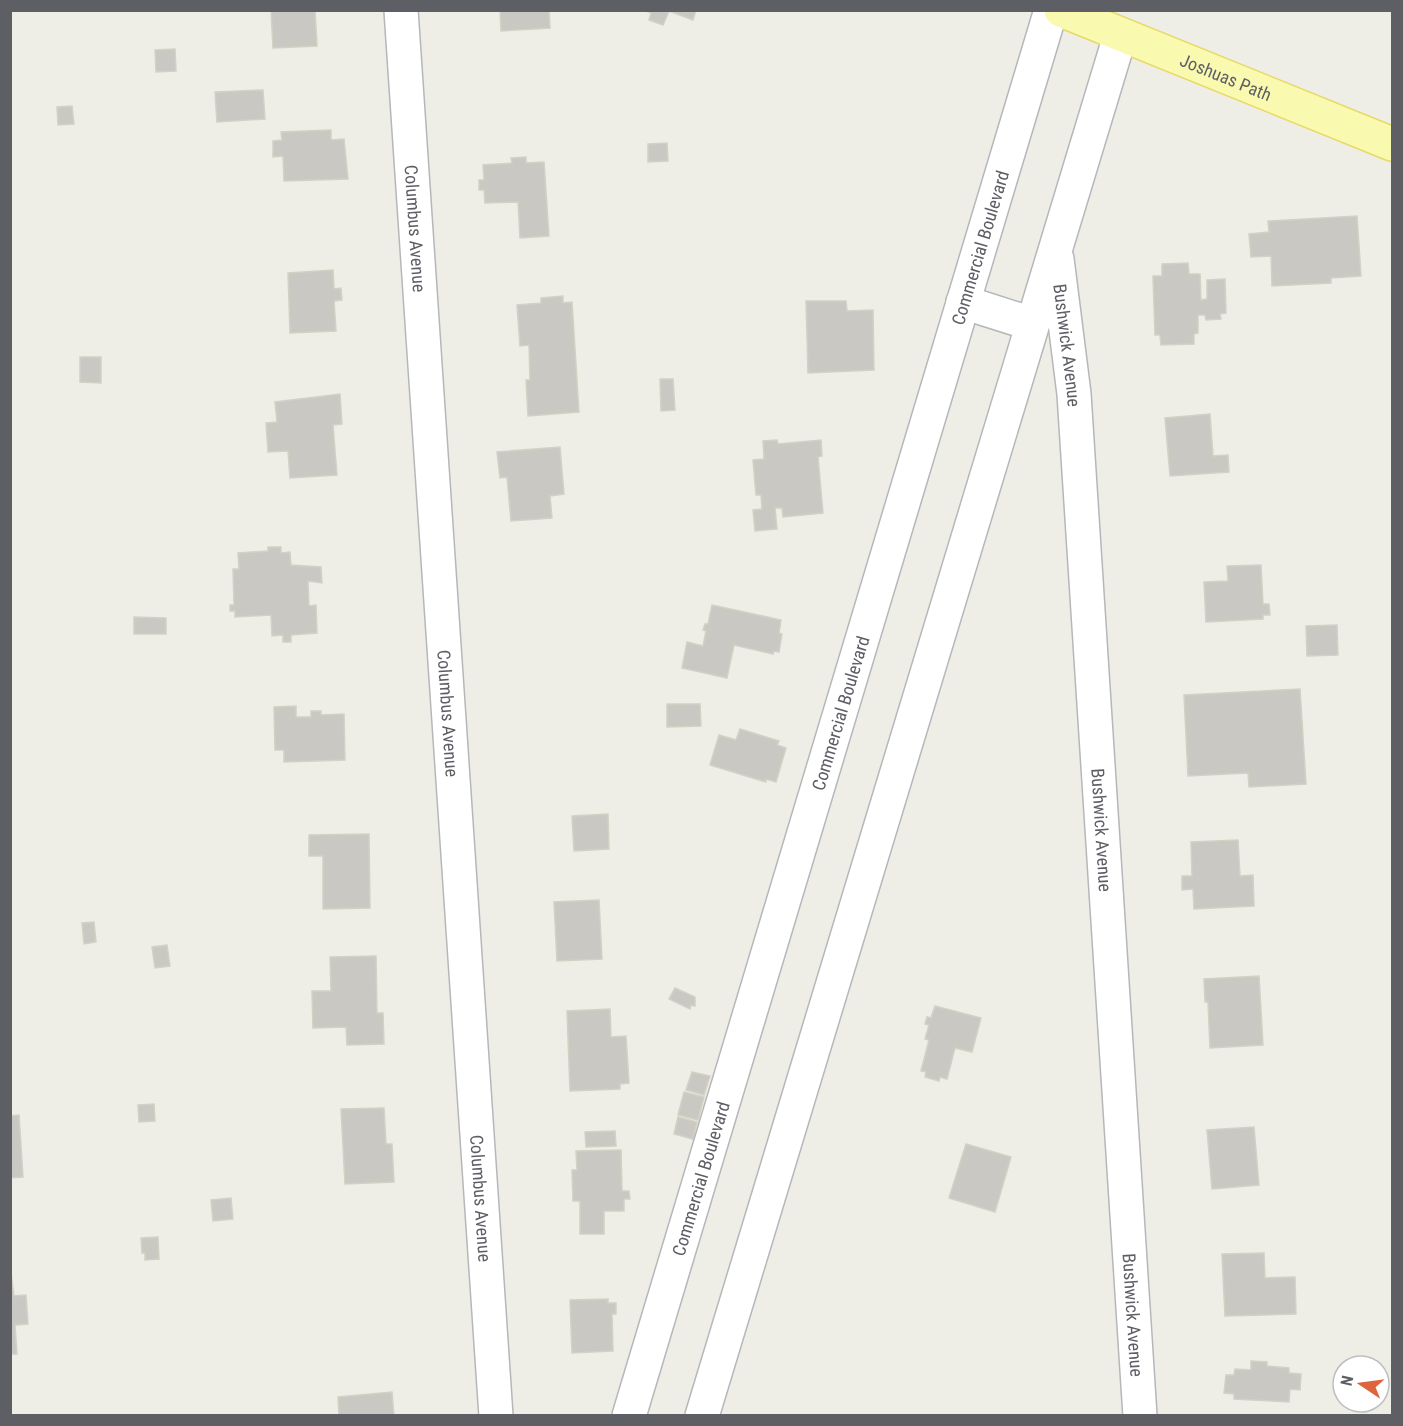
<svg xmlns="http://www.w3.org/2000/svg" width="1403" height="1426" font-family="'Roboto Condensed',sans-serif">
  <style>
    .building { fill: #cac8c2; stroke: #d3d1c4; stroke-width: 1.5 }
    .lines { fill: none; stroke-linecap: round; stroke-linejoin: round }
    .minor-casing { stroke: #b6b7bb; stroke-width: 36 }
    .major-casing { stroke: #e8d965; stroke-width: 36 }
    .minor { stroke: #fff; stroke-width: 33 }
    .major { stroke: #f9f9b0; stroke-width: 33 }
    .labels { text-anchor: middle; dominant-baseline: central; stroke-width: 4.5; stroke-linejoin: round; paint-order: stroke }
    .street-label { font-size: 18px; fill: #5d5f65; stroke: #fff }
  </style>
  <rect width="100%" height="100%" fill="#eeeee6"/>
  <g class="building">
    <polygon points="271,10 315,10 317,46 273,48"/>
    <polygon points="500,10 549,10 550,28 501,31"/>
    <polygon points="644,10 696,10 693,20 669,11 663,25 649,20 651,13"/>
    <polygon points="175,49 176,71 156,72 155,50"/>
    <polygon points="263,90 265,119 217,122 215,92"/>
    <polygon points="72,106 74,124 58,125 57,107"/>
    <polygon points="331,130 331,140 344,139 348,179 284,181 283,156 273,157 273,141 282,140 281,132"/>
    <polygon points="667,143 668,161 648,162 648,144"/>
    <polygon points="526,157 526,163 544,162 549,236 520,238 518,202 485,203 484,190 479,190 479,180 484,180 483,165 512,163 511,158"/>
    <polygon points="1357,216 1361,276 1331,278 1331,283 1272,286 1271,256 1251,257 1249,234 1269,232 1268,221"/>
    <polygon points="1188,263 1189,274 1200,274 1201,300 1207,299 1207,280 1225,279 1226,313 1220,314 1221,319 1206,320 1205,315 1198,315 1198,333 1194,334 1194,344 1161,345 1160,335 1155,335 1153,276 1162,276 1162,264"/>
    <polygon points="333,270 334,289 341,288 342,300 334,301 336,331 290,333 288,273"/>
    <polygon points="563,296 563,303 572,302 579,412 528,416 526,380 530,380 529,345 520,346 517,305 541,303 541,298"/>
    <polygon points="806,301 846,301 847,311 873,310 874,370 808,373"/>
    <polygon points="80,357 101,357 101,383 80,382"/>
    <polygon points="660,379 673,379 675,410 661,411"/>
    <polygon points="340,394 342,424 333,425 337,475 290,478 288,451 268,452 266,423 277,422 275,402"/>
    <polygon points="1210,414 1213,456 1228,455 1229,472 1170,476 1165,418"/>
    <polygon points="777,440 778,444 821,440 822,456 818,457 823,513 783,517 782,508 775,508 777,529 755,531 753,510 762,509 761,495 756,495 753,460 764,459 763,441"/>
    <polygon points="560,447 564,494 550,496 552,518 511,521 507,477 500,478 497,452"/>
    <polygon points="268,547 281,547 281,553 290,552 291,565 321,567 322,583 308,581 309,606 316,605 317,633 291,635 291,642 283,642 283,635 272,636 271,615 235,617 235,611 230,611 230,605 234,605 233,569 239,569 238,553 268,551"/>
    <polygon points="1261,565 1263,604 1269,604 1270,615 1263,615 1263,619 1206,622 1204,582 1228,581 1227,566"/>
    <polygon points="712,605 781,620 779,633 782,634 779,652 774,651 773,654 734,645 727,678 682,668 687,642 703,646 706,631 703,630 705,624 708,624"/>
    <polygon points="134,617 166,618 166,634 134,634"/>
    <polygon points="1337,625 1338,655 1307,656 1306,626"/>
    <polygon points="1300,689 1306,784 1249,787 1248,773 1188,776 1184,695"/>
    <polygon points="667,704 700,704 701,726 667,727"/>
    <polygon points="296,706 296,717 311,717 311,711 321,711 321,715 344,714 345,760 284,762 284,750 275,750 274,707"/>
    <polygon points="740,729 779,741 777,745 786,748 776,782 766,779 766,782 710,765 719,735 736,740"/>
    <polygon points="608,814 609,849 574,851 572,816"/>
    <polygon points="369,834 370,908 323,909 323,856 309,856 309,835"/>
    <polygon points="1238,840 1240,876 1253,875 1254,906 1194,909 1193,889 1182,890 1182,876 1192,876 1191,842"/>
    <polygon points="599,900 602,959 557,961 554,902"/>
    <polygon points="94,922 96,942 84,944 82,923"/>
    <polygon points="167,945 170,966 155,968 152,947"/>
    <polygon points="376,956 377,1013 383,1013 384,1044 347,1045 346,1027 313,1028 312,991 331,991 330,957"/>
    <polygon points="1259,976 1263,1045 1210,1048 1208,1002 1205,1002 1204,979"/>
    <polygon points="675,988 695,997 695,1006 691,1005 690,1009 669,999"/>
    <polygon points="935,1006 981,1018 972,1052 955,1048 947,1079 940,1077 939,1081 925,1077 926,1072 921,1071 929,1040 925,1039 929,1025 925,1024 927,1017 931,1018"/>
    <polygon points="610,1009 611,1037 626,1036 629,1083 620,1084 620,1089 570,1091 567,1011"/>
    <polygon points="692,1072 710,1076 704,1095 686,1090"/>
    <polygon points="684,1092 704,1097 698,1120 678,1115"/>
    <polygon points="154,1104 155,1121 139,1122 138,1105"/>
    <polygon points="384,1108 386,1144 392,1144 394,1182 345,1184 341,1109"/>
    <polygon points="19,1115 23,1177 10,1178 10,1116"/>
    <polygon points="678,1117 697,1122 693,1139 674,1134"/>
    <polygon points="1254,1127 1259,1185 1212,1189 1207,1130"/>
    <polygon points="615,1131 616,1146 586,1147 585,1132"/>
    <polygon points="966,1144 1011,1157 995,1212 949,1198"/>
    <polygon points="621,1150 622,1191 629,1191 630,1199 624,1199 624,1211 604,1211 604,1234 580,1234 580,1201 573,1201 572,1170 577,1170 576,1151"/>
    <polygon points="231,1198 233,1219 213,1221 211,1200"/>
    <polygon points="158,1237 159,1259 145,1260 145,1253 142,1253 141,1238"/>
    <polygon points="1264,1253 1265,1278 1295,1277 1296,1314 1225,1316 1222,1254"/>
    <polygon points="10,1265 14,1296 26,1295 28,1324 15,1325 17,1354 10,1354"/>
    <polygon points="608,1299 608,1303 616,1303 616,1314 612,1314 613,1351 572,1353 570,1300"/>
    <polygon points="1251,1361 1267,1362 1267,1366 1289,1368 1289,1373 1301,1374 1300,1390 1290,1389 1289,1402 1234,1399 1234,1394 1224,1393 1226,1375 1234,1375 1235,1369 1251,1370"/>
    <polygon points="392,1392 394,1416 339,1416 338,1397"/>
  </g>
  <g class="lines">
    <g class="minor-casing">
      <g id="minor">
        <path id="s1" d="M401 10 496 1416"/>
        <path id="s2" d="M1057 259 1074 394 1140 1416"/>
        <polyline points="963,302 1032,324"/>
        <path id="s3" d="M629 1416 1051 10"/>
        <polyline points="702,1416 1120,36"/>
      </g>
    </g>
    <g class="major-casing">
      <g id="major">
        <path id="s4" d="M1061 10 1392 144"/>
      </g>
    </g>
    <use href="#minor" class="minor"/>
    <use href="#major" class="major"/>
  </g>
  <g class="labels">
    <g class="street-label">
      <text stroke="none"><textPath href="#s4" startOffset="178">Joshuas Path</textPath></text>
      <text stroke="none"><textPath href="#s1" startOffset="219">Columbus Avenue</textPath></text>
      <text stroke="none"><textPath href="#s3" startOffset="1220">Commercial Boulevard</textPath></text>
      <text stroke="none"><textPath href="#s2" startOffset="87">Bushwick Avenue</textPath></text>
      <text stroke="none"><textPath href="#s1" startOffset="705">Columbus Avenue</textPath></text>
      <text stroke="none"><textPath href="#s3" startOffset="734">Commercial Boulevard</textPath></text>
      <text stroke="none"><textPath href="#s2" startOffset="573">Bushwick Avenue</textPath></text>
      <text stroke="none"><textPath href="#s3" startOffset="248">Commercial Boulevard</textPath></text>
      <text stroke="none"><textPath href="#s1" startOffset="1191">Columbus Avenue</textPath></text>
      <text stroke="none"><textPath href="#s2" startOffset="1059">Bushwick Avenue</textPath></text>
    </g>
  </g>
  <rect width="1403" height="1426" fill="none" stroke="#5d5f65" stroke-width="24"/>
  <g transform="translate(1361 1384) rotate(283)"><circle r="28" fill="#ffffff" stroke="#bebfc1" stroke-width="1.5"/>
  <path d="M0-4.5L10 22L0 15L-10 22Z" fill="#dd643d"/>
  <text y="-9" font-size="16" font-weight="bold" text-anchor="middle" fill="#5d5f65">N</text>
  </g>
</svg>
